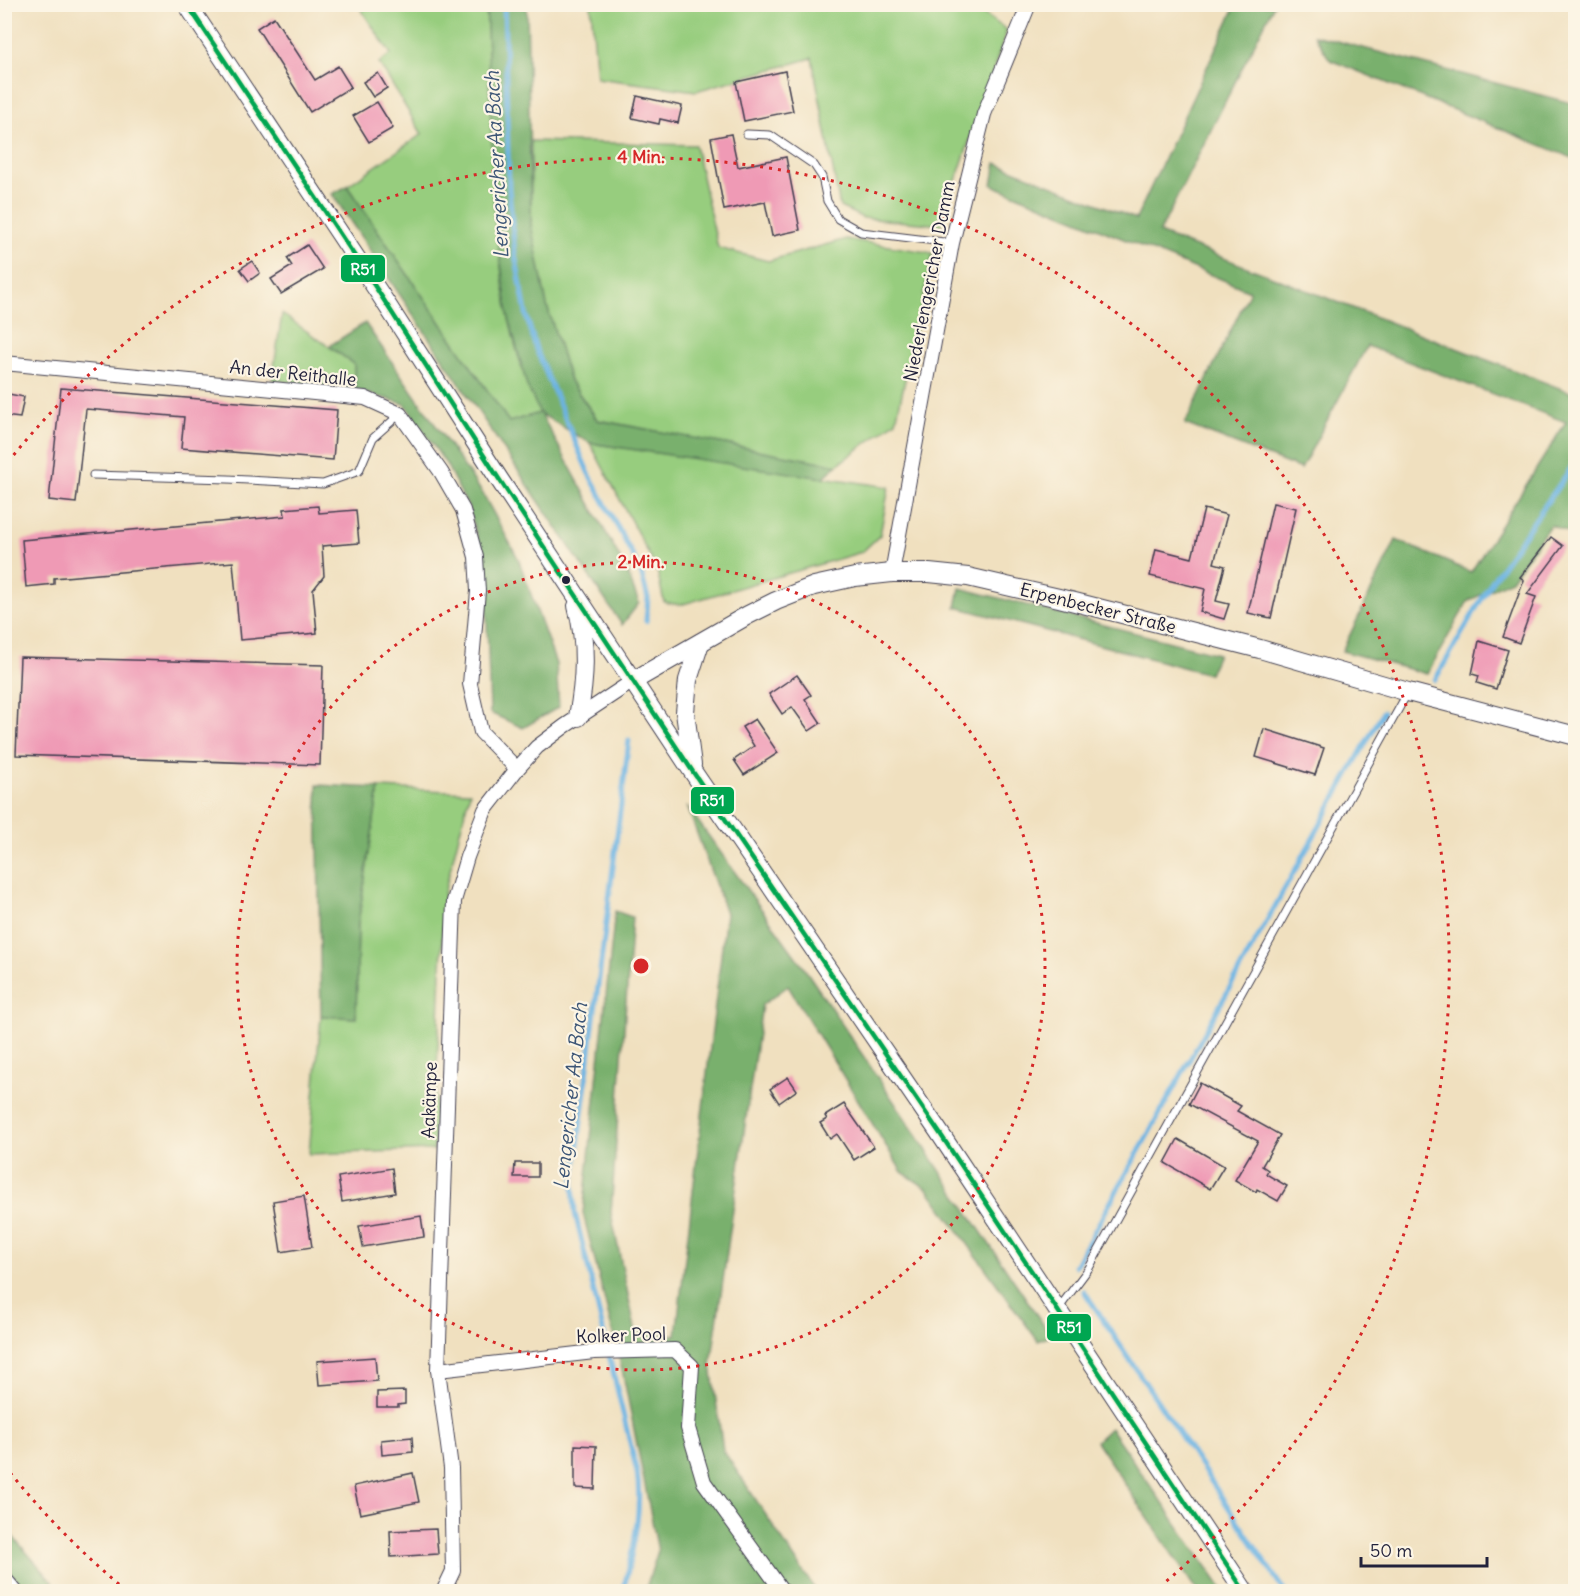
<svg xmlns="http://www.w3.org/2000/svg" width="1580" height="1596" font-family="Delius,sans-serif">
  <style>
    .green { fill: #97cd7e; stroke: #5c785c; stroke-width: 1.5 }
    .forest { fill: #79b06d; stroke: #4e6954; stroke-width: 1.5 }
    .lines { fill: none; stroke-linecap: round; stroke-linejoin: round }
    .stream { stroke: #6cb4e3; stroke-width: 5 }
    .building { fill: #ef9ab5 }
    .service-casing { stroke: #413e4f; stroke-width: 9 }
    .minor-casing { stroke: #413e4f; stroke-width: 16 }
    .secondary-casing { stroke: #413e4f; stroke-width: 20 }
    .service { stroke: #fff; stroke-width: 7 }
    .minor { stroke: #fff; stroke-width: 14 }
    .secondary { stroke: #fff; stroke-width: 18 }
    .bus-1-casing { stroke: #fcf5e5; stroke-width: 9 }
    .bus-1 { stroke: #00a651; stroke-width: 4.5 }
    .ring { fill: none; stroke: #d62828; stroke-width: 3; stroke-dasharray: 3 6 }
    .bus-dot { fill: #22223b; stroke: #fcf5e5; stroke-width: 2 }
    .labels { text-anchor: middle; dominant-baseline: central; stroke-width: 4.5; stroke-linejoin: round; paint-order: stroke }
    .street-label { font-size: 18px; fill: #22223b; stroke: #fcf5e5 }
    .water-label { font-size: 20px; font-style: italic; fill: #3c5576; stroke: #fcf5e5 }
    .centre { fill: #d62828; stroke: #fcf5e5; stroke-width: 3 }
    .ring-label { font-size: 18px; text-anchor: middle; font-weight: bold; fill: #d62828; stroke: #fcf5e5; stroke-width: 4.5; stroke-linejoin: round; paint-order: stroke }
    .line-badge { stroke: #fcf5e5; stroke-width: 2 }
    .badge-label { font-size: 16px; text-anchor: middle; font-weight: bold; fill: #fff }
  </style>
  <rect width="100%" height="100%" fill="#fcf5e5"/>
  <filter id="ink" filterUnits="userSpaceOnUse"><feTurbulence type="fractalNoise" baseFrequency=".0167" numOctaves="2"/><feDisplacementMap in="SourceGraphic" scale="12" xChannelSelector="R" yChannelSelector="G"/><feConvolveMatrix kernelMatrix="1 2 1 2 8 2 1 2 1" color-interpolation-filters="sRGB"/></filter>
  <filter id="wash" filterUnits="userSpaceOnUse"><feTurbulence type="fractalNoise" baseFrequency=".008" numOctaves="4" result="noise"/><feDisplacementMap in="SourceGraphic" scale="24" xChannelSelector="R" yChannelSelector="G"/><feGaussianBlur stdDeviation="1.35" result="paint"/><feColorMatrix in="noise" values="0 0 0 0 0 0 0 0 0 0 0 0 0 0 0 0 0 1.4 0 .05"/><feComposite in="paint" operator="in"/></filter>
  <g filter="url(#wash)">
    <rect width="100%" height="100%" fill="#f0e0bf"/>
    <g class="green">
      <path d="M358 5H486C488 50 491 96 493 141 497 233 499 328 540 413L509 422 347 186 422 134 379 63 391 54Z"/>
      <polygon points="591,5 971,5 1007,30 941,225 863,218 840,207 812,58 696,91 597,78"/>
      <polygon points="531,141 695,145 718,248 768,261 846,239 933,253 896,421 837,465 598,420 570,381 547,306 531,225"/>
      <polygon points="282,314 354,364 355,390 272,380"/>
      <polygon points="590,443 889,487 880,535 862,552 680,605 664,602 657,570"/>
      <polygon points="379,788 470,792 444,894 434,1150 309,1154 321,1016 356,1018 358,923"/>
    </g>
    <g class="forest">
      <polygon points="486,5 527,5 531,225 547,306 570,381 597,420 837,465 823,478 590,443 541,414 626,569 639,603 622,625 332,194 347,186 509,422 540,413 527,386 508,315 495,221"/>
      <polygon points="1236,5 1274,5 1159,233 1575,394 1575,522 1570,533 1550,525 1511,580 1468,601 1427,674 1342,651 1396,540 1471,572 1566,422 1367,346 1301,469 1185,424 1250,291 992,185 996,163 1136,219"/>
      <polygon points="1314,35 1575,104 1575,159 1330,60"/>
      <polygon points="365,323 483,494 518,558 556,664 559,707 523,728 490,713 486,593 482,553 468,507 446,464 405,404 355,390 354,364 329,346"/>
      <polygon points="960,588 1218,654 1209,674 956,607"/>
      <polygon points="317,785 379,788 358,923 356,1018 321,1016"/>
      <polygon points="687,806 809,975 1051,1336 1038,1341 928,1189 902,1172 788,986 762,1005 711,1365 723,1450 816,1591 645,1591 658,1551 623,1374 583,1213 615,911 632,917 611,1213 636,1333 676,1335 726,913"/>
      <polygon points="1110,1428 1224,1591 1197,1591 1096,1441"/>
      <polygon points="4,1528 5,1528 61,1591 26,1591 5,1567"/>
    </g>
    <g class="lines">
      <g class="stream">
        <polyline points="504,4 509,189 515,254 527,318 536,349 588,472 640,569 648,598 646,621"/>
        <polyline points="1435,680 1492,581 1576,461"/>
        <polyline points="1075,1266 1383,712"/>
        <polyline points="1084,1291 1285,1592"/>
        <path d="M623 1592C632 1551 643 1513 637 1472L575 1213 573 1185 629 740"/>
      </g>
    </g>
    <g id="blocks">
      <g class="building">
        <polygon points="274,17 315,80 338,66 351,87 310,112 257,28"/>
        <polygon points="785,71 793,111 744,121 736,82"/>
        <polygon points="378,73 387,88 373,97 363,82"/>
        <polygon points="637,96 682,106 678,123 660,119 659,124 632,118"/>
        <polygon points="377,102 393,128 369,142 353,116"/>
        <polygon points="731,134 738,167 786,157 800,230 772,236 765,202 724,210 711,138"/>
        <polygon points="307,245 323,269 281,294 271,279 292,266 287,258"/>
        <polygon points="252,261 260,273 249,281 240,269"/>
        <polygon points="61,388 337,410 333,460 181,448 184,417 86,409 76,503 49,500"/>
        <polygon points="4,393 24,397 20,418 4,416"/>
        <polygon points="1273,503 1296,508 1271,618 1248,613"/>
        <polygon points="318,506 319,513 356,510 359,543 322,546 324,576 313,590 317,633 240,640 233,562 54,578 54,584 26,587 22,540 285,516 284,509"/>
        <polygon points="1204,509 1227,515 1214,563 1225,566 1216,601 1229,604 1224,619 1200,612 1205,589 1150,576 1156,549 1192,558"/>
        <polygon points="1551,537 1563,546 1527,594 1536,597 1519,643 1503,637 1524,580 1520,577"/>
        <polygon points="1479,641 1508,650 1496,689 1477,683 1479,676 1472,674"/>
        <polygon points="20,657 323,665 320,765 16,755"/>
        <polygon points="797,675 811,695 805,699 821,723 809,731 792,707 782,714 769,694"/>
        <polygon points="755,719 778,753 744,775 734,760 754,746 742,727"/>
        <polygon points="1264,729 1324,748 1315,775 1256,757"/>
        <polygon points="788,1077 797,1090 779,1103 770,1089"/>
        <polygon points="1200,1083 1241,1106 1237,1111 1280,1135 1262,1166 1268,1170 1266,1174 1287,1186 1278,1201 1257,1189 1256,1192 1235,1180 1258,1141 1189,1104"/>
        <polygon points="844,1104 874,1147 854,1160 837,1134 830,1139 820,1123 827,1119 825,1116"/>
        <polygon points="1178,1139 1224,1166 1210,1189 1165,1163"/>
        <polygon points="515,1163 538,1163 538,1177 514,1177"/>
        <polygon points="392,1168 395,1193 342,1202 338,1177"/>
        <polygon points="304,1196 312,1247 281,1252 273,1201"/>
        <polygon points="421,1216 424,1237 363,1247 359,1226"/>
        <polygon points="375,1357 377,1381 319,1385 317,1361"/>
        <polygon points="405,1391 405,1404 398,1405 398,1407 377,1407 377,1392"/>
        <polygon points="412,1437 413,1452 382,1455 381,1440"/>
        <polygon points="575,1445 596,1446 595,1489 575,1488"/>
        <polygon points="413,1473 419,1502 360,1514 354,1486"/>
        <polygon points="436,1529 438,1554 391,1557 390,1531"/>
      </g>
    </g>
  </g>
  <g filter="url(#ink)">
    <use href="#blocks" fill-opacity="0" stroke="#413e4f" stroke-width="1.5"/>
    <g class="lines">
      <g class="service-casing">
        <g id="service">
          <polyline points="747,134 770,135 814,165 822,177 827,201 838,219 861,232 952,243"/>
          <polyline points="93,475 228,479 323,484 359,471 373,438 400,414"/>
          <polyline points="1059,1308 1089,1268 1408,692"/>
        </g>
      </g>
      <g class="minor-casing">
        <g id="minor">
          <polyline points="4,363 365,398 400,414 441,472 463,510 476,557 478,591 470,684 481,732 517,769"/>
          <polyline points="892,573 952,243 984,114 1029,4"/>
          <polyline points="438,1370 594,1352 675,1350 692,1366 688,1428 704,1482 783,1592"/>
          <polyline points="4,1578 16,1592"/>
          <polyline points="443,1592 453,1571 451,1468 438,1370 454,901 467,857 485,810 517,769 537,747 565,726 633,681"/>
        </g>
      </g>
      <g class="secondary-casing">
        <g id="secondary">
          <polyline points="187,4 378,291 499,479 693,772 939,1132 1245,1592"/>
          <path d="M577 606C587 644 585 679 578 717"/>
          <polyline points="633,681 748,615 776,601 814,586 855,577 892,573 929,573 968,577 1059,598 1260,649 1408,692 1576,736"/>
          <polyline points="692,765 685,712 688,680 700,643"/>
        </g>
      </g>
      <use href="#service" class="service"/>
      <use href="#minor" class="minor"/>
      <use href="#secondary" class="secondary"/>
      <g class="bus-1-casing">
        <polyline id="bus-1" points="187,4 378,291 499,479 693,772 939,1132 1245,1592"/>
      </g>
      <use href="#bus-1" class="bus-1"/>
    </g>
  </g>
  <g class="ring">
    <circle cx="641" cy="966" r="404"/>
    <path d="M126 1590A809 809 0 0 1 8 1470M8 462A809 809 0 1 1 1156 1590"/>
  </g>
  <circle class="bus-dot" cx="566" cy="580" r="5"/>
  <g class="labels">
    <g class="street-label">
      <text transform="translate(929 281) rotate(-79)">Niederlengericher Damm</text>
      <text transform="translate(293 373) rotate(6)">An der Reithalle</text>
      <text transform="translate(1098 608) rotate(14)">Erpenbecker Straße</text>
      <text transform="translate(429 1100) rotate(-88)">Aakämpe</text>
      <text transform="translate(621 1335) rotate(-2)">Kolker Pool</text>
    </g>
    <g class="water-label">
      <text transform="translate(496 165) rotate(-93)">Lengericher Aa Bach</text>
      <text transform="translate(570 1096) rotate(-84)">Lengericher Aa Bach</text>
    </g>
  </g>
  <circle cx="641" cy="966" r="9" class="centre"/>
  <g class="ring-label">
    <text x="641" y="163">4 Min.</text>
    <text x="641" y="568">2 Min.</text>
  </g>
  <g class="line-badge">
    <rect x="340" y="254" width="46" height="29" rx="6" fill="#00a651"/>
    <rect x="690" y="786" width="45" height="29" rx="6" fill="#00a651"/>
    <rect x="1046" y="1313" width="46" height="29" rx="6" fill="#00a651"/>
  </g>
  <g class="badge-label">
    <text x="363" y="275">R51</text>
    <text x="712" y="806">R51</text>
    <text x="1069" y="1333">R51</text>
  </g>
  <rect width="1580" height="1596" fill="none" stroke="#fcf5e5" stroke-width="24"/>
  <path d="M1361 1557v9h126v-9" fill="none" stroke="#22223b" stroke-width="3"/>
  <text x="1370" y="1557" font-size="18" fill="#22223b" stroke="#fcf5e5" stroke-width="4.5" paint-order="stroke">50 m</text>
</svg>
